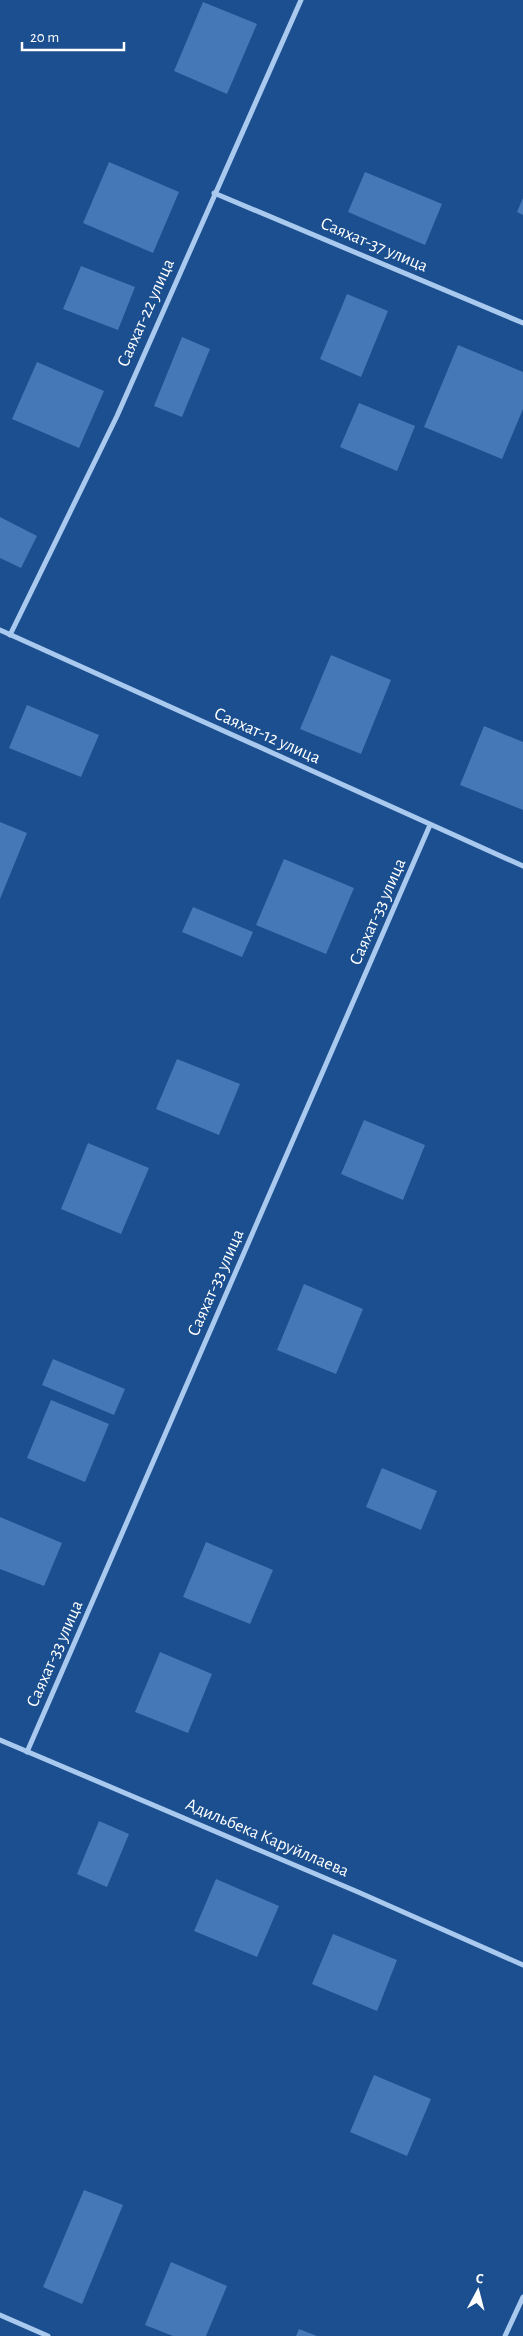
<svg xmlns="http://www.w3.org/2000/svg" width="523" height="2336" font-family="'Alegreya Sans',sans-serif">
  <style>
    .building { fill: #4478b7 }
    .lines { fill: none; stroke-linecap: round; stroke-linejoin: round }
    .street { stroke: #a9c9ee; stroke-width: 5 }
    .labels { text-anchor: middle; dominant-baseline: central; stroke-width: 4; stroke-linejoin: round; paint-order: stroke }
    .street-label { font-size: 18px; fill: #fff; stroke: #1b4f8f }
  </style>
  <rect width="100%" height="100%" fill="#1b4f8f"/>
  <g class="building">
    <polygon points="203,2 257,24 227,94 174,71"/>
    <polygon points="109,162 179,192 153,253 83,223"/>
    <polygon points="365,172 442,204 425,245 348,212"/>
    <polygon points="523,198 523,215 517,212"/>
    <polygon points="81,266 135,287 118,330 63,309"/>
    <polygon points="347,294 388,311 361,377 320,359"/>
    <polygon points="182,337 210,349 182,417 154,406"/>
    <polygon points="458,345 523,372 523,409 502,459 424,427"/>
    <polygon points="37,362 104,391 79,448 12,419"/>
    <polygon points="359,403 415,426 397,471 340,447"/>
    <polygon points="0,517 37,536 21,568 0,558"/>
    <polygon points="331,655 391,680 361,754 300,729"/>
    <polygon points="27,705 99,735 81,777 9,748"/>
    <polygon points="484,726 523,742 523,810 460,785"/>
    <polygon points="0,822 27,833 0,899"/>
    <polygon points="284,859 354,888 326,954 256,925"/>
    <polygon points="193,907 253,932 242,957 182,932"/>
    <polygon points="177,1059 240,1084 219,1135 156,1109"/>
    <polygon points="364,1120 425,1145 403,1200 341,1174"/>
    <polygon points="88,1143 149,1168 121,1234 61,1209"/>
    <polygon points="304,1284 363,1309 336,1374 277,1350"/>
    <polygon points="53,1359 125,1389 114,1415 42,1385"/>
    <polygon points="51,1400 109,1424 85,1482 27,1458"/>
    <polygon points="382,1468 437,1491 421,1530 366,1507"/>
    <polygon points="0,1517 62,1543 44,1586 0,1569"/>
    <polygon points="206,1542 273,1570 250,1624 183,1597"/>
    <polygon points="160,1652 212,1674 188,1733 135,1712"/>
    <polygon points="99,1821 129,1834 107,1887 77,1874"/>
    <polygon points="216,1879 279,1906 257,1957 194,1931"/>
    <polygon points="333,1934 397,1960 377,2011 312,1984"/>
    <polygon points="374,2075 431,2099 407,2156 350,2132"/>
    <polygon points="84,2190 123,2205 82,2304 43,2287"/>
    <polygon points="171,2262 227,2286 206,2336 173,2336 145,2325"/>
    <polygon points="299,2329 317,2336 296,2336"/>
  </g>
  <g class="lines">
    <g class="street">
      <polyline points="214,193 523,323"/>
      <polyline points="0,630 523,866"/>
      <polyline points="10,635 117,416 301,0"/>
      <polyline points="0,1740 358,1892 523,1965"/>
      <polyline points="27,1752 430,825"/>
      <polyline points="0,2315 48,2336"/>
      <polyline points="505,2336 523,2297"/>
    </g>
  </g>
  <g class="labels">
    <g class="street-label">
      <text transform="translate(374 245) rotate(23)">Саяхат-37 улица</text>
      <text transform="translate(146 313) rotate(-66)">Саяхат-22 улица</text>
      <text transform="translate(267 736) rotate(24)">Саяхат-12 улица</text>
      <text transform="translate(378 912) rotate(-66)">Саяхат-33 улица</text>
      <text transform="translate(216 1283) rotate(-66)">Саяхат-33 улица</text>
      <text transform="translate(55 1654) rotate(-66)">Саяхат-33 улица</text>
      <text transform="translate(267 1838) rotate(23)">Адильбека Каруйллаева</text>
    </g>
  </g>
  <g transform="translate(478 2291) rotate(7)" stroke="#1b4f8f" stroke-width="4" paint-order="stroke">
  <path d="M0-4L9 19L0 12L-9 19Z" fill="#ffffff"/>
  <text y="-8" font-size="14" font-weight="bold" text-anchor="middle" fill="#ffffff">С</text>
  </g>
  <path d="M22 42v8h102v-8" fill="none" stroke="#ffffff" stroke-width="2.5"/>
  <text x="30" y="42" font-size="15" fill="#ffffff" stroke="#1b4f8f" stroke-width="4" paint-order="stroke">20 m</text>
</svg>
